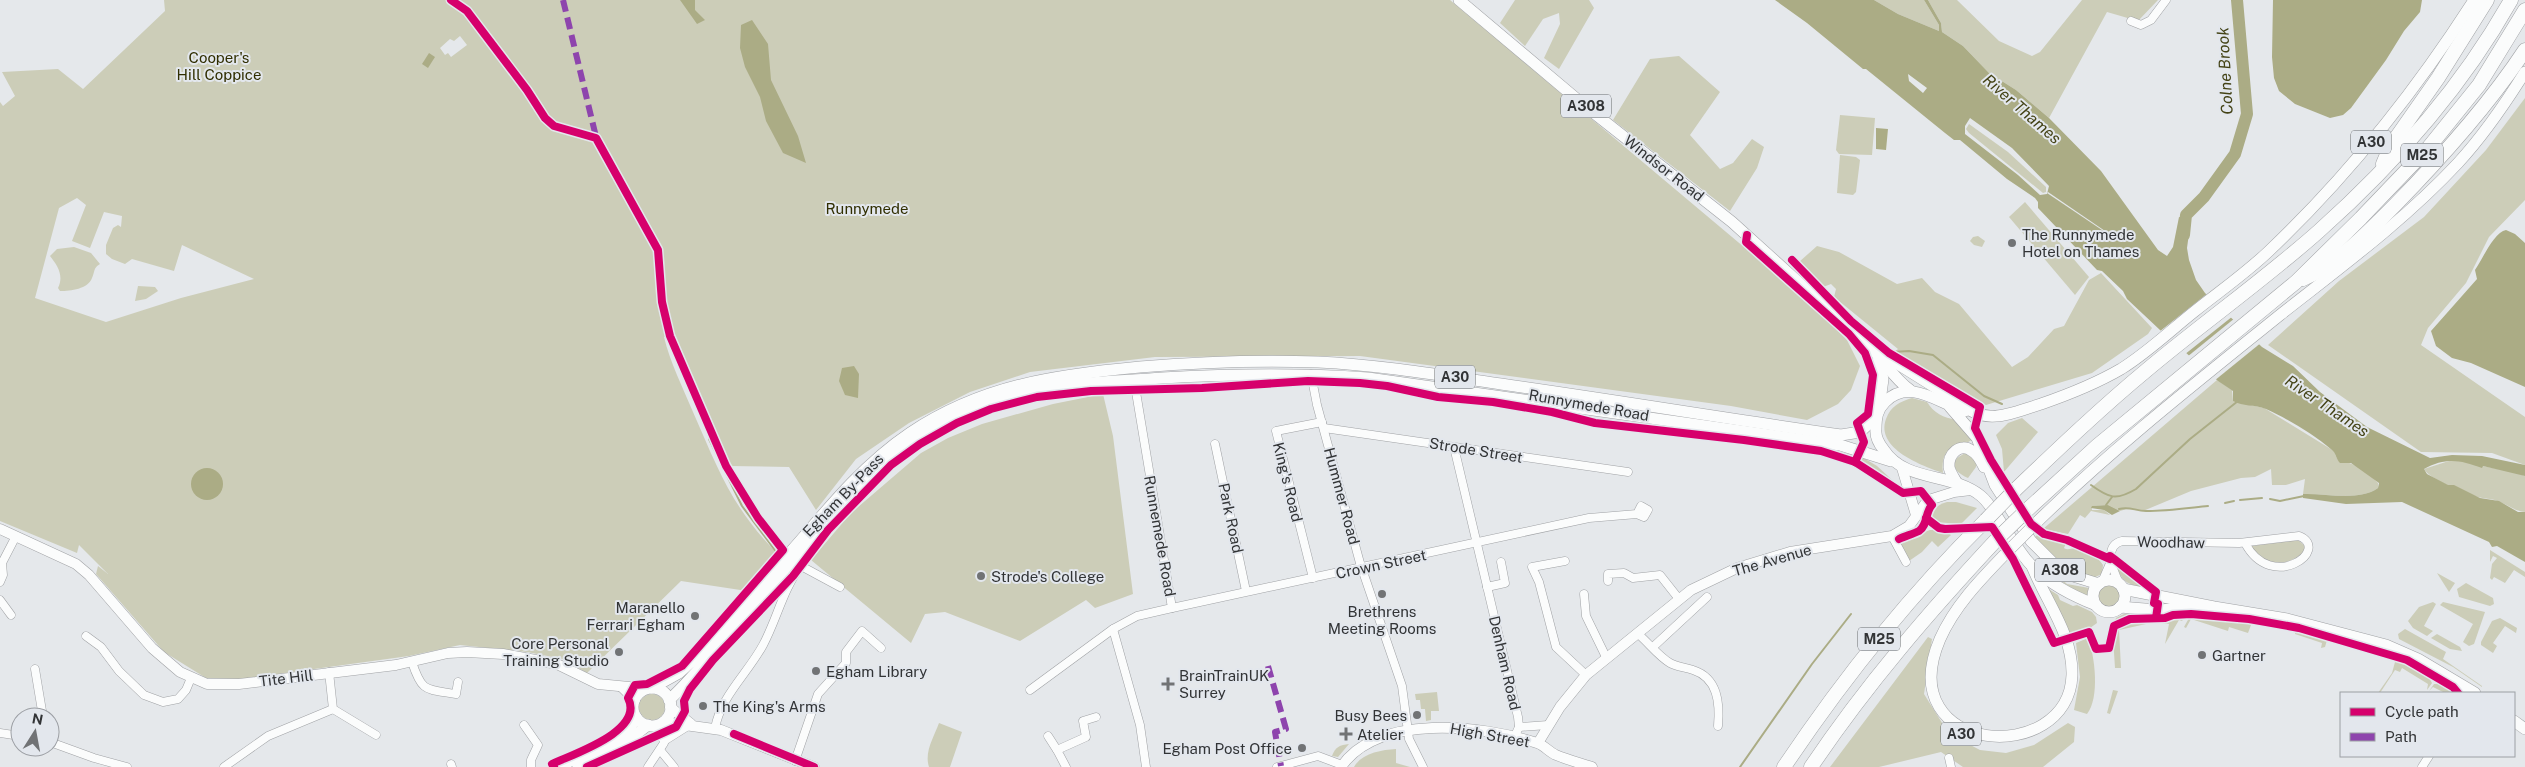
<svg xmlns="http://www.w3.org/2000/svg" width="2525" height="767" font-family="'Public Sans',sans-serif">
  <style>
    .green { fill: #cccdb8; fill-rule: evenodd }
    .water { fill: #abac85; fill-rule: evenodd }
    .pier { fill: #e5e8eb }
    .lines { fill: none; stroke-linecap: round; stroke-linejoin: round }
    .stream { stroke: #abac85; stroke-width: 2 }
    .river { stroke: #abac85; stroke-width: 12 }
    .street-casing { stroke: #a0a2a5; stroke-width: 9 }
    .secondary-casing { stroke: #a0a2a5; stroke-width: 11 }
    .primary-casing { stroke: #a0a2a5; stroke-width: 12 }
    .highway-casing { stroke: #a0a2a5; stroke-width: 15 }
    .street { stroke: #fbfcfc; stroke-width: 8 }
    .secondary { stroke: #fbfcfc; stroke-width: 10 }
    .primary { stroke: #fbfcfc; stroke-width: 11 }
    .highway { stroke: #fbfcfc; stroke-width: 14 }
    .primary-bridge-casing { stroke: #a0a2a5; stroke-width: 12; stroke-linecap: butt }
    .highway-bridge-casing { stroke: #a0a2a5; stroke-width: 15; stroke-linecap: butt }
    .primary-bridge { stroke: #fbfcfc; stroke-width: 11 }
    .highway-bridge { stroke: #fbfcfc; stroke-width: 14 }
    .quiet { stroke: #8e44ad; stroke-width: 6; stroke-dasharray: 12 6; stroke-linecap: butt }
    .cycleway-casing { stroke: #e3e7ed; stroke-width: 11 }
    .cycleway { stroke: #d6006c; stroke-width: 8 }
    .poi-dot { fill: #717375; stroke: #e3e7ed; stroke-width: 2 }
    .labels { text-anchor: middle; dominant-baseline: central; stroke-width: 4; stroke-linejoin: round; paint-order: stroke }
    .shield { fill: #e3e7ed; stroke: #676a6d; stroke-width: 1 }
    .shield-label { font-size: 14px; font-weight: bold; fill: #323436 }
    .park-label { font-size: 15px; fill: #302e00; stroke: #e3e7ed }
    .street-label { font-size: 15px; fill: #323436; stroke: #e3e7ed }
    .poi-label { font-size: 15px; fill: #323436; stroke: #e3e7ed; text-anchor: start }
    .water-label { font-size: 16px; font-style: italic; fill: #444316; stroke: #e3e7ed }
  </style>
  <rect width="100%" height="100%" fill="#e5e8eb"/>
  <g class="green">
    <path d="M164 0H1450L1807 300 1847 340 1860 366 1851 390 1838 404 1807 420 1731 406 1360 356 1155 357 1030 372 970 392 909 423 856 459 816 510 789 467 729 466 675 337H664C670 362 683 388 693 412 718 469 732 508 777 553L747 591 681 581 587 673 563 659 527 652 460 645 409 656 241 679 206 678 164 652 96 574 98 566 108 574 79 545 77 553 0 521V102L3 106 15 96 2 72 58 69 83 89 165 11ZM460 36 467 45 451 57 448 53 445 55 440 48 450 39 454 41ZM77 198 86 205 72 241 90 248 104 212 122 216 121 227 118 225 113 228 106 245V254L112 259 125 264 132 259 174 271 182 245 254 279 181 298 106 322 35 298 59 208Z"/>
    <polygon points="1515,0 1589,0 1594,8 1559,69 1544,58 1560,24 1559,13 1543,19 1525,46 1500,23"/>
    <polygon points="1874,0 1924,0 1939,25 1939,31 1898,14"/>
    <polygon points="1928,0 1957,0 1999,41 2032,56 2040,52 2082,0 2158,0 2138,21 2107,12 2049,118 2016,90 1989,73 1963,46 1942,32 1941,23"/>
    <polygon points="1679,56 1720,92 1690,135 1720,169 1733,163 1752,139 1764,147 1757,168 1730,211 1613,120 1650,59"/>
    <polygon points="2525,98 2525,200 2489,237 2466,283 2428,328 2421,345 2525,417 2525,465 2492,453 2421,452 2268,345 2339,281 2424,217 2486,150"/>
    <polygon points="1840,115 1875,118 1872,155 1839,154 1836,150"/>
    <polygon points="1969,124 2008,152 2046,187 2046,192 2043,193 1969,133 1966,129"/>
    <polygon points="1840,155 1856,157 1860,160 1856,192 1853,195 1837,193"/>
    <polygon points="2025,202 2089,277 2075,295 2009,217"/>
    <polygon points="1978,236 1985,241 1982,247 1974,245 1970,241 1973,237"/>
    <polygon points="1817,246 1839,252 1897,284 1922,278 1935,292 1959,304 2012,367 2028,357 2054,329 2064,326 2089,280 2101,273 2152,328 2148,334 2092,373 1986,405 1894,352 1898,349 1834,297 1836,289 1831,284 1823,287 1799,262"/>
    <path d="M74 247 91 253 100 264C93 268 95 272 92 278 88 289 71 291 60 291L58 288C64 276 58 266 50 256L57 249Z"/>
    <polygon points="138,286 155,287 158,291 146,299 135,301"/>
    <path d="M2217 380 2232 390 2233 401 2264 408 2334 451C2339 466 2341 459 2352 464 2360 467 2372 476 2378 483V488C2358 502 2326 493 2303 494L2305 479 2286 485H2272L2271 469 2255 477 2241 478 2191 491 2143 511 2130 508 2120 511 2108 505 2092 506V510H2104L2110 515 2091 511 2085 518 2080 515 2068 534 2043 529Z"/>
    <polygon points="1103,394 1113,436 1133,594 1095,608 1086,600 1020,641 945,612 925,614 911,643 811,560 851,513 921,453 948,438 982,424 1053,404"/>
    <path d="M1912 398 1927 402C1933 412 1944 419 1956 419L1974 438C1959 451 1940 442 1943 473 1923 466 1875 449 1886 419 1891 406 1899 402 1912 398Z"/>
    <polygon points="2022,418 2038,432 2004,472 2002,449 1996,435 2008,423"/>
    <polygon points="1798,443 1856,455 1853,460 1831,451 1798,445"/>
    <path d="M1965 453 1977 461 1976 467 1968 478C1959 474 1950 468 1957 458Z"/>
    <polygon points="1862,457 1877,466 1904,491 1885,481 1859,462"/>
    <path d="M2452 460H2461L2472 464 2514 472 2525 476V512C2514 511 2507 504 2497 501 2491 498 2484 499 2478 497 2466 493 2430 480 2424 469Z"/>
    <path d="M1947 502H1956L1977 508 1961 524 1935 522 1931 517C1932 509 1939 504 1947 502Z"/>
    <polygon points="1930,530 1943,530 1951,535 1938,547 1932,541 1922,552 1909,561 1898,541"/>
    <path d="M2039 533 2049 538 2067 541 2064 548C2069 551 2070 548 2075 548 2085 548 2099 558 2103 565L2102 574 2093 578 2063 567 2034 538Z"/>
    <path d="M2298 540 2306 547V551C2285 567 2267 569 2251 546Z"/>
    <polygon points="2490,550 2525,572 2525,577 2514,570 2505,583 2494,577 2492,580 2490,578 2492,564 2497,558 2493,556 2490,562"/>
    <path d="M2115 561 2148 589C2127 584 2121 583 2115 561Z"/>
    <polygon points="2054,573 2067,584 2089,588 2087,597 2057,579"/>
    <polygon points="2437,573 2455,583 2449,592"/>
    <polygon points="2466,583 2493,598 2494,604 2490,606 2459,597 2457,589"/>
    <circle cx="2109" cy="596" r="11"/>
    <polygon points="2047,588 2058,595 2060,600 2073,606 2077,605 2092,612 2096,617 2097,623 2083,633 2071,637"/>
    <polygon points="2433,602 2436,604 2424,626 2433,631 2427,636 2413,628 2408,621 2419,607"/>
    <polygon points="2443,602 2485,612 2474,644 2469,646 2463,642 2473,624 2440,605"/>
    <polygon points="2124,614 2152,614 2152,617 2126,618 2113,625 2116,618"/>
    <polygon points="2184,618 2182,621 2179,620 2165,644 2169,624 2155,622 2119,630 2121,668 2115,668 2113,637 2118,625 2133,620"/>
    <polygon points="2189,618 2242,619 2251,625 2248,633 2229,627 2228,631 2191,619 2186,628 2184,627"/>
    <polygon points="2500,618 2517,628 2516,633 2505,626 2493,643 2497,646 2493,653 2481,645 2481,642 2492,621"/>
    <polygon points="2296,629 2323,637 2327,640 2325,647 2321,648 2322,643 2295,634"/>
    <polygon points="2405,629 2446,652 2443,659 2482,686 2482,687 2453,667 2399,639 2398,634"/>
    <polygon points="2437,634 2460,647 2462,651 2450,649 2431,638"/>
    <polygon points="1928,637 1932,639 1924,694 1949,734 1980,750 2006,753 2034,745 2068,723 2075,727 2074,742 2043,767 1963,767 1941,752 1879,767 1830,767"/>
    <path d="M2088 638C2095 656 2100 698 2087 714L2074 710 2080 677 2076 643Z"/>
    <path d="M2399 661C2414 661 2426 670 2432 683L2427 690 2428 684 2402 668 2400 672 2395 670 2380 693H2378L2392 673 2395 662Z"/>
    <polygon points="2434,684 2445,684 2457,693 2445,693 2433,687 2429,691"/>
    <polygon points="2113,690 2118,691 2110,714 2107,713"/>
    <polygon points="1437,692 1439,711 1431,711 1431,720 1426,721 1425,709 1421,709 1420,700 1416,700 1415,694"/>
    <circle cx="652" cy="707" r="13"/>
    <path d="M939 723 962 732 950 767H929C924 752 934 737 939 723Z"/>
    <path d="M1349 744 1338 757 1332 756C1335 747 1340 745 1349 744Z"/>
    <path d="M1396 749V763L1410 767H1354C1362 753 1381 750 1396 749Z"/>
  </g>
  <g class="water">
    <polygon points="680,0 695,0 695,10 705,20 697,24"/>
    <path d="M1775 0H1874L1898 14 1939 31V25L1924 0H1928L1941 23 1942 32 1963 46 1989 73 2016 90 2049 118 2101 171 2158 250 2167 256 2173 247 2179 217 2191 219 2187 248 2189 260 2196 280 2205 293 2262 347 2293 366 2320 392 2367 427 2430 458 2452 455 2482 456 2525 465V476L2483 466 2482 468C2460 460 2446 457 2424 469L2427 474 2448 485H2454L2480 498 2499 501 2518 512H2525V562L2497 546 2492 547 2489 542 2402 502 2346 504 2303 498V494C2326 493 2358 502 2378 488L2379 483 2351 463H2340C2336 459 2336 453 2332 450 2313 434 2288 419 2266 409 2254 404 2243 407 2233 401V391L2218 381 2160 330 2127 299 2123 291 2102 271 2097 270 2038 208V202L2035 198 2007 179 1960 140H1954L1945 133 1866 69H1863L1807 23ZM1908 74 1927 88 1923 93 1909 81ZM1970 118 2012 148 2049 186 2047 194 2040 195 2018 175 1965 134V126Z"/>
    <polygon points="2273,0 2422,0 2420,12 2404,31 2386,60 2351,108 2343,115 2330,118 2295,104 2279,91 2274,78 2272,57"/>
    <polygon points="752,20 768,44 771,80 798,136 806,163 783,153 766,121 760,97 745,67 740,48 741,25"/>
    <polygon points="429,53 435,57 428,68 422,64"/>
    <polygon points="1876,128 1888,129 1886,150 1876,149"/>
    <path d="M2506 230 2515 234 2525 243V387L2471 363 2452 358 2436 346 2431 331 2477 279 2475 270C2482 260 2494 232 2506 230Z"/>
    <polygon points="854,366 859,374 858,398 845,395 839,381 842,368"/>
    <circle cx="207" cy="484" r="16"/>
    <polygon points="2108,505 2120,511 2112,515 2104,510 2091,508 2092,506"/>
  </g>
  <g class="pier">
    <polygon points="2048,192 2105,231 2105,232 2047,193"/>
    <polygon points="2208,293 2233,316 2184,355 2159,332"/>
    <polygon points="2235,318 2262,342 2214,381 2187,357"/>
  </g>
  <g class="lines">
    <g class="stream">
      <polyline points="1892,352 1909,351 1933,355 1984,396 2002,404"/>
      <polyline points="709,439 742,506 777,553"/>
      <path d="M2091 485C2109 498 2116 501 2136 489L2190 439 2238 401"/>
      <polyline points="2270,499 2280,501 2304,496"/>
      <polyline points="2240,500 2262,498"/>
      <polyline points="2225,503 2234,501"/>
      <polyline points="2106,505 2112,497"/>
      <path d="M2119 509C2130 506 2135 511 2146 511 2167 511 2188 508 2208 506"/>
      <polyline points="1740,767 1812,664 1851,614"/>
    </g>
    <polyline class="river" points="2184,235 2186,215 2204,197 2235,154 2247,114 2237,0"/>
    <g class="street-casing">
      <g id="street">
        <polyline points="2131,21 2141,25 2151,20 2166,0"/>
        <polyline points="1311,374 1317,405 1360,563 1402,686 1409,739 1423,767"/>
        <polyline points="1134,380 1172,608 1137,616 1113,629 1140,725 1146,767"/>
        <polyline points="1324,428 1628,472"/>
        <polyline points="1215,444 1246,591"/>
        <polyline points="1454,447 1518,717 1519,727 1514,738"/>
        <polyline points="1892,536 1906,562"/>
        <polyline points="1565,561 1532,567 1539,582 1556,647 1586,675"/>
        <polyline points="1313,578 1276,431 1322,422"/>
        <polyline points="1608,581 1608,574 1624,573 1633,578 1660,575 1679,599"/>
        <polyline points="0,582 3,575 2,563 16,536"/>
        <polyline points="2102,582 2111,561"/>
        <path d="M2120 585C2114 573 2102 546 2122 541L2239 543 2299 536C2332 549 2272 594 2245 543"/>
        <polyline points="1487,587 1505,583 1501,562"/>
        <polyline points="1584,594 1586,616 1606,657"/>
        <polyline points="0,600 11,615"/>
        <polyline points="1172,608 1589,518 1637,514 1644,517 1648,510 1641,506 1637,514"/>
        <path d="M1638 634C1648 642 1658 656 1670 663 1677 667 1685 667 1693 670 1718 678 1720 703 1718 726"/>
        <polyline points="86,636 101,647 119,671 144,695 163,702 178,699 186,690 191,678"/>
        <polyline points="1653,647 1707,597"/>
        <path d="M412 662C422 693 426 689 456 694L458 682"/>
        <polyline points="35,669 43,717"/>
        <polyline points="329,672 333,709 376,735"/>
        <polyline points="1030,690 1113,629"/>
        <polyline points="524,725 538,745 531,760 531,767"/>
        <polyline points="654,725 661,737"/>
        <polyline points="1519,727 1548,725"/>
        <path d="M715 728C721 696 748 673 763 645 777 619 783 589 801 566L840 587"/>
        <polyline points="0,733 20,736"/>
        <polyline points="1048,736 1057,750"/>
        <polyline points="664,741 691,724"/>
        <polyline points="50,742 94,758 127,767"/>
        <polyline points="660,750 674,767"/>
        <polyline points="1949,758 1951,767"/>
        <polyline points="795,761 818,694 846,663 846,652 862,631 881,648"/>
        <polyline points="451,764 452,767"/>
        <polyline points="224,767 268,736 333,709"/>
        <polyline points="648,767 664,743 660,724"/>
        <polyline points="1066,767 1057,750 1086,737 1083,721 1096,717"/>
        <polyline points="1277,767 1318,756 1342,765"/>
        <polyline points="2422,767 2429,756"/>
      </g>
    </g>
    <g class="secondary-casing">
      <g id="secondary">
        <polyline points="1902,468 1916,515"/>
        <polyline points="0,529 76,564 89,575 152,648 180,672 207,684 239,684 396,665 448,653 467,652 503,654 557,664 598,684 629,687 642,691"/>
        <polyline points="622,687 635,700"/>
        <polyline points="670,707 691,724"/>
        <polyline points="663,722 721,730 814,767"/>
        <polyline points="1538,743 1560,707 1586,675 1691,590 1737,568 1790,552 1892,536 1909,526 1925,504 1932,499 1954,492 1971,490"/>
        <path d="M1341 767C1378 713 1482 725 1537 743 1544 745 1549 752 1556 755 1568 760 1580 763 1592 767"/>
      </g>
    </g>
    <g class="primary-casing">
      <g id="primary">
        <path d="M1459 0 1585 106 1732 222 1869 346C1884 360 1893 378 1910 390"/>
        <path d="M1869 346 1957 401C1986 427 2008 414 2041 404 2067 395 2097 383 2121 369 2147 353 2171 330 2195 311 2220 291 2246 273 2269 251 2348 176 2415 92 2474 0"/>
        <polyline points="1878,361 1883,379 1879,409"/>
        <polyline points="1950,407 1977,438 1995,485 2031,541 2059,569 2073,576 2099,584"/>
        <path d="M1965 411C1939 404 1910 377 1885 402 1877 410 1876 418 1876 429 1875 437 1879 444 1884 450 1906 483 1952 472 1981 496 1991 504 1999 521 2007 532 2015 543 2022 556 2032 566 2049 584 2073 596 2096 605"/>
        <path d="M1958 485C1955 479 1950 473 1949 467 1948 454 1960 442 1972 451 1978 454 1981 461 1984 467"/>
        <path d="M2036 523C2113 448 2197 382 2280 315 2341 267 2405 220 2458 163 2483 136 2505 104 2525 72"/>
        <path d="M2007 552C1982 578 1955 605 1940 639 1890 756 2069 767 2072 675 2073 634 2046 602 2032 566"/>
        <circle cx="2109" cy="596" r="16"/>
        <polyline points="2123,589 2214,607 2287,619 2386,645 2418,659 2475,693"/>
        <polyline points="2120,607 2157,610 2193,608"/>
        <path d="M652 688 679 673 690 663C729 624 765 581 801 540 834 501 867 462 910 433 982 385 1055 375 1140 367 1199 362 1258 360 1318 362 1379 365 1440 375 1501 384 1615 400 1728 419 1841 435L1860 432 1876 417"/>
        <circle cx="652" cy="707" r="19"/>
        <path d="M669 700C689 682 705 662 722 642 773 585 821 522 878 470 928 424 996 395 1063 386 1096 381 1129 381 1162 378 1231 374 1299 373 1368 378L1840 445 1891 461"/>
        <polyline points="2514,721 2525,729"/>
        <path d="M557 767C580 756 627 742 636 717"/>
        <polyline points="578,767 626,742 648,725"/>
      </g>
    </g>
    <g class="highway-casing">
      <g id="highway">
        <polyline points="2383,164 2391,145 2438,78 2487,0"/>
        <path d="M2303 279C2339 263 2367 233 2395 205 2442 157 2488 106 2525 50"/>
        <path d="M2014 491C2058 449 2102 407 2148 369 2204 322 2264 280 2319 231 2393 165 2462 87 2511 0"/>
        <polyline points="2027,510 2097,446 2296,282 2361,218 2429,147 2479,85 2525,10"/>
        <path d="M1784 767C1843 679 1910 595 1986 520"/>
        <path d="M1811 767C1866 685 1931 610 1998 538"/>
      </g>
    </g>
    <use href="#street" class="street"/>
    <use href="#secondary" class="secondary"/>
    <use href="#primary" class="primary"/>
    <use href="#highway" class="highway"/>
    <g class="primary-bridge-casing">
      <polyline id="primary-bridge" points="2007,552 2036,523"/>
    </g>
    <g class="highway-bridge-casing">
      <g id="highway-bridge">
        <polyline points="1986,520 2014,491"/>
        <polyline points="1998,538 2027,510"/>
      </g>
    </g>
    <use href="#primary-bridge" class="primary-bridge"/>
    <use href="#highway-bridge" class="highway-bridge"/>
    <g class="quiet">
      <polyline points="563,0 597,141"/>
      <polyline points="1268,666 1286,729 1275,732 1281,766"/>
    </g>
    <g class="cycleway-casing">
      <g id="cycleway">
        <path d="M451 0 467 11 527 90 545 118 554 126 596 138 658 250 662 302 670 336 726 466 758 518 783 550 682 666 647 684 635 685 628 698C645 731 573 754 552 764L554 767"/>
        <polyline points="1747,235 1746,242 1849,334 1865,353 1873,375 1868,414 1857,423 1864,442 1855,462"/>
        <polyline points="1792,260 1851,321 1889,353 1980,407 1975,428 1991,460 2031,524 2044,534 2067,540 2110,559 2110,556 2114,559 2156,592 2154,603 2158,604 2156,618"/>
        <polyline points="1926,518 1939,528 1945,529 1992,527 2013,559 2054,643 2089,632 2096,649 2109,648 2114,626 2130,619 2165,618 2173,615 2191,614 2249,619 2299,628 2407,660 2453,687 2458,693"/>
        <polyline points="734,734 814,767"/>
        <path d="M587 767 676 727 685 711 684 701 690 689 713 660 793 576 828 530 891 465 920 444 957 423 991 409 1037 397 1091 391 1202 388 1308 381 1360 383 1387 386 1438 397 1493 402 1552 412 1595 423 1744 440 1821 451 1855 462 1903 493 1921 491 1932 505C1925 512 1928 525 1919 531 1913 534 1905 536 1899 539"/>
      </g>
    </g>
    <use href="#cycleway" class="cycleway"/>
  </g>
  <g class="poi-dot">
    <circle cx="2012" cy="243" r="5"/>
    <circle cx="981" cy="576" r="5"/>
    <circle cx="1382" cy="594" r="5"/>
    <circle cx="695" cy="616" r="5"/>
    <circle cx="619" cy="652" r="5"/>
    <circle cx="2202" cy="655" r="5"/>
    <circle cx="816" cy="671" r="5"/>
    <path d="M1165.5 676.5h5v5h5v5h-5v5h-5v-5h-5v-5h5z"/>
    <circle cx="703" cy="706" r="5"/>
    <circle cx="1417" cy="715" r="5"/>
    <path d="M1343.5 726.5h5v5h5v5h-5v5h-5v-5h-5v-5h5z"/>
    <circle cx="1302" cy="748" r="5"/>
  </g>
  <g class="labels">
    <g class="shield">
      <rect x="1561" y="94.5" width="50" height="23" rx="4"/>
      <rect x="2351" y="130.5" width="40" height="23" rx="4"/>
      <rect x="2401" y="143.5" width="42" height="23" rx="4"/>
      <rect x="1435" y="365.5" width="40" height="23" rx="4"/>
      <rect x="2035" y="558.5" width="50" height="23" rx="4"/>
      <rect x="1858" y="627.5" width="42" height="23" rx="4"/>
      <rect x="1941" y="722.5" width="40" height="23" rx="4"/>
    </g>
    <g class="shield-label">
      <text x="1586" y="106">A308</text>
      <text x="2371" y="142">A30</text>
      <text x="2422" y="155">M25</text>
      <text x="1455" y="377">A30</text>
      <text x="2060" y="570">A308</text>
      <text x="1879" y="639">M25</text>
      <text x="1961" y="734">A30</text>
    </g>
    <g class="park-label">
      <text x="219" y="57">Cooper's<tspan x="219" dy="17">Hill Coppice</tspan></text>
      <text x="867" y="208">Runnymede</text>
    </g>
    <g class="street-label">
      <text transform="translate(1664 168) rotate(38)">Windsor Road</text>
      <text transform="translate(1589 405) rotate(10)">Runnymede Road</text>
      <text transform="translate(1476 450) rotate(9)">Strode Street</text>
      <text transform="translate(1288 482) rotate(76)">King's Road</text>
      <text transform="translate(843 495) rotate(-46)">Egham By-Pass</text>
      <text transform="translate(1342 496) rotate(75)">Hummer Road</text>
      <text transform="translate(1231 518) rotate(78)">Park Road</text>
      <text transform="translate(1160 536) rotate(80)">Runnemede Road</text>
      <text transform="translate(2171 542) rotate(1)">Woodhaw</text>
      <text transform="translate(1772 560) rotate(-16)">The Avenue</text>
      <text transform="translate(1381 564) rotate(-12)">Crown Street</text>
      <text transform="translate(1505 663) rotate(77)">Denham Road</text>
      <text transform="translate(286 678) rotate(-7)">Tite Hill</text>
      <text transform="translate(1490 735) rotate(10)">High Street</text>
    </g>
    <g class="poi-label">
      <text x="2022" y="234">The Runnymede<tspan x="2022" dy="17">Hotel on Thames</tspan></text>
      <text x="991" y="576">Strode's College</text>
      <text x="685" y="607" text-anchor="end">Maranello<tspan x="685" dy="17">Ferrari Egham</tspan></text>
      <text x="1382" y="611" text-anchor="middle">Brethrens<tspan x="1382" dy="17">Meeting Rooms</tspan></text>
      <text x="609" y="643" text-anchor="end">Core Personal<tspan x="609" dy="17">Training Studio</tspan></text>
      <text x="2212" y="655">Gartner</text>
      <text x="826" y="671">Egham Library</text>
      <text x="1179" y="675">BrainTrainUK<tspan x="1179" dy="17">Surrey</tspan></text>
      <text x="713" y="706">The King's Arms</text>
      <text x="1407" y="715" text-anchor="end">Busy Bees</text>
      <text x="1357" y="734">Atelier</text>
      <text x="1292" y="748" text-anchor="end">Egham Post Office</text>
    </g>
    <g class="water-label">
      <text transform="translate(2225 71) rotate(-93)">Colne Brook</text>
      <text transform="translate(2022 109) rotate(41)">River Thames</text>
      <text transform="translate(2327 406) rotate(34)">River Thames</text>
    </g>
  </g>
  <rect x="2340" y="692" width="175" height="65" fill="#e3e7ed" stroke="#9c9fa4"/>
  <rect x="2350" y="708" width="25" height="8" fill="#d6006c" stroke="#9c9fa4"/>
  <text x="2385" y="717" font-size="15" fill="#323436">Cycle path</text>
  <rect x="2350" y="733" width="25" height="8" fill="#8e44ad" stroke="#9c9fa4"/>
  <text x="2385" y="742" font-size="15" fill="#323436">Path</text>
  <g transform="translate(35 732) rotate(11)"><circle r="24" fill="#e3e7ed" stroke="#9c9fa4"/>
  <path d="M0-4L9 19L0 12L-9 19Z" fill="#717375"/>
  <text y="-8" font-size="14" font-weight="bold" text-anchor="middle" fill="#323436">N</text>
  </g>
</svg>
